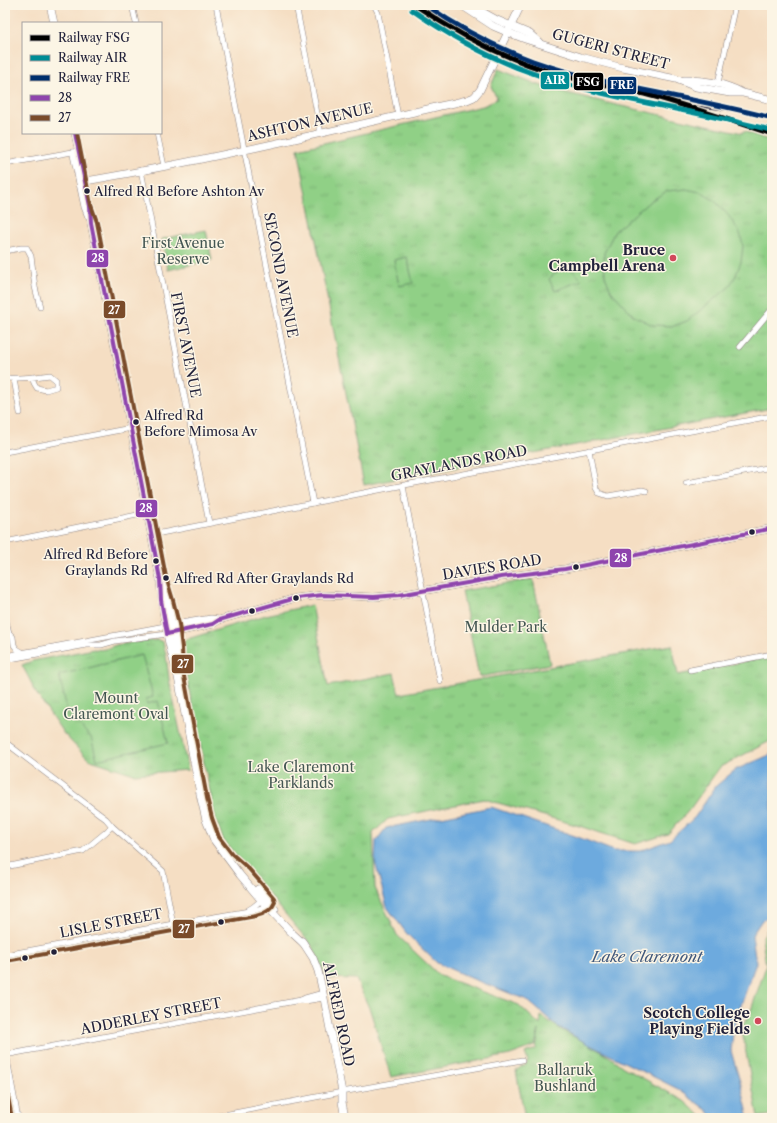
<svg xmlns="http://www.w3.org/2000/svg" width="777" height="1123" font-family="'Libre Caslon Text',serif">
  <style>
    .grass { fill: url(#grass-tufts); stroke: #597960 }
    .pitch { fill: #90d086; stroke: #597960 }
    .water { fill: #6daade; stroke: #48668c }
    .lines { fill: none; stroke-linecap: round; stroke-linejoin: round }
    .minor-casing { stroke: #8c807f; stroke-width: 6 }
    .major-casing { stroke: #8c807f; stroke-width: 8 }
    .minor { stroke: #fff; stroke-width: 5 }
    .major { stroke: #fff; stroke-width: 7 }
    .rail { stroke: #22223b; stroke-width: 1.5 }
    .bus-1-casing { stroke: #fcf5e5; stroke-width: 7 }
    .bus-2-casing { stroke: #fcf5e5; stroke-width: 7 }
    .bus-1 { stroke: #8e44ad; stroke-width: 4 }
    .bus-2 { stroke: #7a4b2a; stroke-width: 4 }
    .rail-1-casing { stroke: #fcf5e5; stroke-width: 8 }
    .rail-2-casing { stroke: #fcf5e5; stroke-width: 8 }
    .rail-3-casing { stroke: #fcf5e5; stroke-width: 8 }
    .rail-1 { stroke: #000; stroke-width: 5 }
    .rail-2 { stroke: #008c95; stroke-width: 5 }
    .rail-3 { stroke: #002f6c; stroke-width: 5 }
    .bus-dot { fill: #22223b; stroke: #fcf5e5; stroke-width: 1.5 }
    .poi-dot { fill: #d1495b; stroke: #fcf5e5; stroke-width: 1.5 }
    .labels { text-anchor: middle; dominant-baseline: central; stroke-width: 3; stroke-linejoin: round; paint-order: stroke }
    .bus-label { font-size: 13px; fill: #22223b; stroke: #fcf5e5; text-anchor: start }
    .street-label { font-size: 14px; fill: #22223b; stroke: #fcf5e5 }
    .park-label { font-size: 14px; fill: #435652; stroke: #fcf5e5 }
    .poi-label { font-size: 14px; font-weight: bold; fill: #22223b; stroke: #fcf5e5; text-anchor: end }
    .water-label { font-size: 15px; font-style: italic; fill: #40587c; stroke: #fcf5e5 }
    .line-badge { stroke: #fcf5e5; stroke-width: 1.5 }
    .badge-label { font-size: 11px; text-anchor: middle; font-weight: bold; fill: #fff }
  </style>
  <defs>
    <pattern id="grass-tufts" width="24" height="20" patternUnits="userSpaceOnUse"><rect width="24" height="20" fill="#90d086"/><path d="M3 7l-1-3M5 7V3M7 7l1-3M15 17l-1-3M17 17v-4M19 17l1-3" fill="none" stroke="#7cb275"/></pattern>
  </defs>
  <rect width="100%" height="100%" fill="#fcf5e5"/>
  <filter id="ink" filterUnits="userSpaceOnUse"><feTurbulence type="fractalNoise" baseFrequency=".025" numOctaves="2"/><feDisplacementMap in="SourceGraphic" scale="8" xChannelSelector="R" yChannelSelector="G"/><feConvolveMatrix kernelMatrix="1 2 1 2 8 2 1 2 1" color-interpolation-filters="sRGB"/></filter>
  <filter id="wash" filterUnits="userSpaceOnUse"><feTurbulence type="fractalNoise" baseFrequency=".012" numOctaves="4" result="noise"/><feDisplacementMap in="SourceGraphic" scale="16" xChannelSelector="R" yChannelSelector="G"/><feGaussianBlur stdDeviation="0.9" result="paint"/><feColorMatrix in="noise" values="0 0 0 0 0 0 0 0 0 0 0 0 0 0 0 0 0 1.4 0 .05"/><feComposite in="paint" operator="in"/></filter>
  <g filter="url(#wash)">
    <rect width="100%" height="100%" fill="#f5dec3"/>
    <g class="grass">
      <polygon points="498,69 547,88 612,104 743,133 743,131 772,141 772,408 364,485 298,149 483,106 497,99 491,86"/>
      <polygon points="206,230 212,260 168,270 162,239"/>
      <polygon points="533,579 550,664 479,677 462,591"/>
      <polygon points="312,605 328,686 394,673 399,694 672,645 678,675 772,656 772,740 720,767 690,809 668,834 635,844 576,825 484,799 388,819 373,833 375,888 397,935 440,976 519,1005 540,1025 541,1016 565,1032 588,1044 610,1057 623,1067 684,1101 703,1118 525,1118 516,1071 521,1067 525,1066 528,1061 525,1053 536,1049 539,1030 535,1046 510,1055 391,1077 370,1010 356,979 327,978 313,947 224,841 216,821 180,646 179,642 181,641 266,615"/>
      <path d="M157 640 161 641 163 643 166 655 169 679 188 770 134 774 88 759 64 734 32 687 33 686 22 665 32 661 94 649C104 651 107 648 116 645 129 642 144 642 157 640Z"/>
    </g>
    <g class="pitch">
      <polygon points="686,189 700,192 714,200 728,215 740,233 743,246 741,262 735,277 728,288 687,321 673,326 653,325 634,316 611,291 605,276 604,253 615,231 649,202 667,191"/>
      <polygon points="407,257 413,283 399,286 394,260"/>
      <polygon points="566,264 582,280 555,291 549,279"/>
      <path d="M142 655 153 697 146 699 147 704 158 701 168 743 97 760 91 737C83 732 79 725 76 716L69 718 59 675Z"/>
      <polygon points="768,928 772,928 772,1115 758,1117 741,1026 749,1016 766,966 762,938"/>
    </g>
    <polygon class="water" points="772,754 772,917 762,920 752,935 756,963 734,1025 731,1051 741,1085 749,1118 713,1118 708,1111 678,1089 586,1043 557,1026 527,1000 473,979 437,963 407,934 387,907 375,862 376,841 386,828 491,807 575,836 614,851 640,851 670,840 695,817 716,786 735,770"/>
  </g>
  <g filter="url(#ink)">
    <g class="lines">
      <g class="minor-casing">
        <g id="minor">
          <polyline points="132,5 136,23"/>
          <polyline points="216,5 313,503"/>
          <polyline points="296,5 321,134"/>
          <polyline points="374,5 378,13 398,116"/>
          <polyline points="718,83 735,5"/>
          <polyline points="157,133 164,166"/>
          <polyline points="5,164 78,151"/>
          <polyline points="141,170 209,523"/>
          <polyline points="5,251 21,248 27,248 31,256 35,287 40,307"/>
          <polyline points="740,347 772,309"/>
          <path d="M5 378C20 379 35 377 50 375L56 380V387L46 390 37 388 34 383 32 377"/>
          <polyline points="14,379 20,413"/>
          <polyline points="770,416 772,425"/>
          <polyline points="589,450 595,483 596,488 599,493 608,496 642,490 646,491"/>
          <polyline points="5,452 131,428"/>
          <polyline points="686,483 772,467"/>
          <polyline points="403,486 440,681"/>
          <polyline points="151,535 394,487 772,416"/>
          <polyline points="5,542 147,513"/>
          <polyline points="5,616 9,633 13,637 14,645 17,649 22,652"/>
          <polyline points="5,646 8,639 9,633"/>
          <polyline points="5,656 165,626"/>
          <polyline points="5,660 87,645 101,645 115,641 167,634"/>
          <polyline points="690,670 772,654"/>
          <polyline points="5,742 106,819 112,826 163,871 173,924"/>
          <polyline points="5,867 83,851 106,832 112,826"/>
          <polyline points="248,910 253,907 264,898"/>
          <polyline points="5,955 173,924 255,910 262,908 268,903"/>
          <polyline points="301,1000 305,1001 324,998"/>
          <polyline points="5,1048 18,1118"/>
          <polyline points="5,1055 301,1000 305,998 323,993"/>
          <polyline points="208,1118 342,1092 522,1060"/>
        </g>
      </g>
      <g class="major-casing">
        <g id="major">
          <polyline points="50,5 54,23"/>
          <polyline points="461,5 493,26 507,32 525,39 581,57 623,68 676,79 696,87 730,93 743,93 772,100"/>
          <polyline points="470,5 497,20 530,34 539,42"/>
          <path d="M684 80C704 80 724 83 741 92"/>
          <path d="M75 133 90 206 91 223 160 579C162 610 167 642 177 672L201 799 206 820 214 840 240 875 261 900 291 932 304 944"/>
          <polyline points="74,155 85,207 89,217"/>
          <path d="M80 182C210 160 339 129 467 100L474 97 480 90 521 5"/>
          <polyline points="163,586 167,599 177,652 177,666"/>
          <polyline points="168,626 211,619 219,620"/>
          <polyline points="167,634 213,624 219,620 296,598 323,595 374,597 399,595 501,577 565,569 769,529 772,530"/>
          <polyline points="258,889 275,909"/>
          <polyline points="302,941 313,958 318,971 323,993 342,1092 342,1102 345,1118"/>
        </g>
      </g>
      <use href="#minor" class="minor"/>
      <use href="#major" class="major"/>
      <polyline class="rail" points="696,106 732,111"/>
      <g class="bus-1-casing">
        <g id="bus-1">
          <polyline points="75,133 90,206 91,223 160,579 161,600 167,634"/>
          <polyline points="167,634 213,624 219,620 296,598 323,595 374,597 399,595 501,577 565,569 769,529 772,530"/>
        </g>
      </g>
      <g class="bus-2-casing">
        <g id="bus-2">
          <path d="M6 961 256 916C264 914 272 910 275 902L274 898 249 869 232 854 219 837 212 818 207 798 183 671 182 648 179 624 173 600 166 577 97 222 91 205 77 133"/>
          <polyline points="5,1081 12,1118"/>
        </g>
      </g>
      <use href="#bus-1" class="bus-1"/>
      <use href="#bus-2" class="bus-2"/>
      <g class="rail-1-casing">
        <path id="rail-1" d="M415 5C457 34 501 57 550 72 586 83 623 88 659 98 697 109 735 122 772 134"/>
      </g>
      <g class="rail-2-casing">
        <path id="rail-2" d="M412 10C448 35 487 57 529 72 607 100 691 109 770 130"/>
      </g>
      <g class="rail-3-casing">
        <path id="rail-3" d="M426 5C459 28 495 47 533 61 610 88 693 97 772 118"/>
      </g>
      <use href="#rail-1" class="rail-1"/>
      <use href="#rail-2" class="rail-2"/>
      <use href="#rail-3" class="rail-3"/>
    </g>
  </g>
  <g class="bus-dot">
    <circle cx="87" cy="191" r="3.5"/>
    <circle cx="136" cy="422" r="3.5"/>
    <circle cx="752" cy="532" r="3.5"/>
    <circle cx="156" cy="561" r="3.5"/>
    <circle cx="576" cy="567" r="3.5"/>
    <circle cx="166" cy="578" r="3.5"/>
    <circle cx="296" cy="598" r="3.5"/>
    <circle cx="252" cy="611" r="3.5"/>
    <circle cx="221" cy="922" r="3.5"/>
    <circle cx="54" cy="952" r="3.5"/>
    <circle cx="25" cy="958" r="3.5"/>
  </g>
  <g class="poi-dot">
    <circle cx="673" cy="258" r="4"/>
    <circle cx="758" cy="1021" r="4"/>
  </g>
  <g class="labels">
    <g class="bus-label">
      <text x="94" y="191">Alfred Rd Before Ashton Av</text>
      <text x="144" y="415">Alfred Rd<tspan x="144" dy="16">Before Mimosa Av</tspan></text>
      <text x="148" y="554" text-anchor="end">Alfred Rd Before<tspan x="148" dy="16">Graylands Rd</tspan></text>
      <text x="174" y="578">Alfred Rd After Graylands Rd</text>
    </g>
    <g class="street-label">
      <text transform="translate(611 49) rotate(15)">GUGERI STREET</text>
      <text transform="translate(310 122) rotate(-13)">ASHTON AVENUE</text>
      <text transform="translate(281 275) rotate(79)">SECOND AVENUE</text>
      <text transform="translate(186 345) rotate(79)">FIRST AVENUE</text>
      <text transform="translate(459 463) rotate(-11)">GRAYLANDS ROAD</text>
      <text transform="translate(492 567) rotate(-9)">DAVIES ROAD</text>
      <text transform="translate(111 923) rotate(-11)">LISLE STREET</text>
      <text transform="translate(339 1014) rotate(78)">ALFRED ROAD</text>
      <text transform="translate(151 1016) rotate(-11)">ADDERLEY STREET</text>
    </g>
    <g class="park-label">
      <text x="183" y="243">First Avenue<tspan x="183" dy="16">Reserve</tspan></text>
      <text x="506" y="627">Mulder Park</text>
      <text x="116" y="698">Mount<tspan x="116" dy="16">Claremont Oval</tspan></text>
      <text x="301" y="767">Lake Claremont<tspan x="301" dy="16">Parklands</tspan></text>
      <text x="565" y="1070">Ballaruk<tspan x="565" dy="16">Bushland</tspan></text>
    </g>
    <g class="poi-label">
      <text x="665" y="250">Bruce<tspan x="665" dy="16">Campbell Arena</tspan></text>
      <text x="750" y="1013">Scotch College<tspan x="750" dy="16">Playing Fields</tspan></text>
    </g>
    <g class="water-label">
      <text x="647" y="956">Lake Claremont</text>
    </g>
  </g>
  <g class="line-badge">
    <rect x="540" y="71" width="30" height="19" rx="4" fill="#008c95"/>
    <rect x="573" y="72" width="31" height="19" rx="4" fill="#000"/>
    <rect x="607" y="76" width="30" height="19" rx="4" fill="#002f6c"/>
    <rect x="86" y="249" width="23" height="19" rx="4" fill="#8e44ad"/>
    <rect x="103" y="300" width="23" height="19" rx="4" fill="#7a4b2a"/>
    <rect x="135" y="499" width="23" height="19" rx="4" fill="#8e44ad"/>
    <rect x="609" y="548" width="23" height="20" rx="4" fill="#8e44ad"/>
    <rect x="171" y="654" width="23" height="20" rx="4" fill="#7a4b2a"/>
    <rect x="172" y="919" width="23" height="20" rx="4" fill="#7a4b2a"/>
  </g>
  <g class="badge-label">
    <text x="555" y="84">AIR</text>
    <text x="588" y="86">FSG</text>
    <text x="622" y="89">FRE</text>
    <text x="98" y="262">28</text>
    <text x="114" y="314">27</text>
    <text x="146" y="512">28</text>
    <text x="621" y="562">28</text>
    <text x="183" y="668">27</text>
    <text x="184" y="933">27</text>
  </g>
  <rect width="777" height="1123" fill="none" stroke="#fcf5e5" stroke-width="20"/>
  <rect x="22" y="22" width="140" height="112" fill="#fcf5e5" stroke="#a5a1a1"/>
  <rect x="30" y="35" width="20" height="6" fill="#000000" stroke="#a5a1a1"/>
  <text x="58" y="42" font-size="12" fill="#22223b">Railway FSG</text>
  <rect x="30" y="55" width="20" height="6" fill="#008c95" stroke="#a5a1a1"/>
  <text x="58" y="62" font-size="12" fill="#22223b">Railway AIR</text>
  <rect x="30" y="75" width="20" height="6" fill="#002f6c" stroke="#a5a1a1"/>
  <text x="58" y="82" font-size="12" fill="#22223b">Railway FRE</text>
  <rect x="30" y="95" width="20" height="6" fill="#8e44ad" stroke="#a5a1a1"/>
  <text x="58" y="102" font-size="12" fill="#22223b">28</text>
  <rect x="30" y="115" width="20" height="6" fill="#7a4b2a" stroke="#a5a1a1"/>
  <text x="58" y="122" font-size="12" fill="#22223b">27</text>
</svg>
